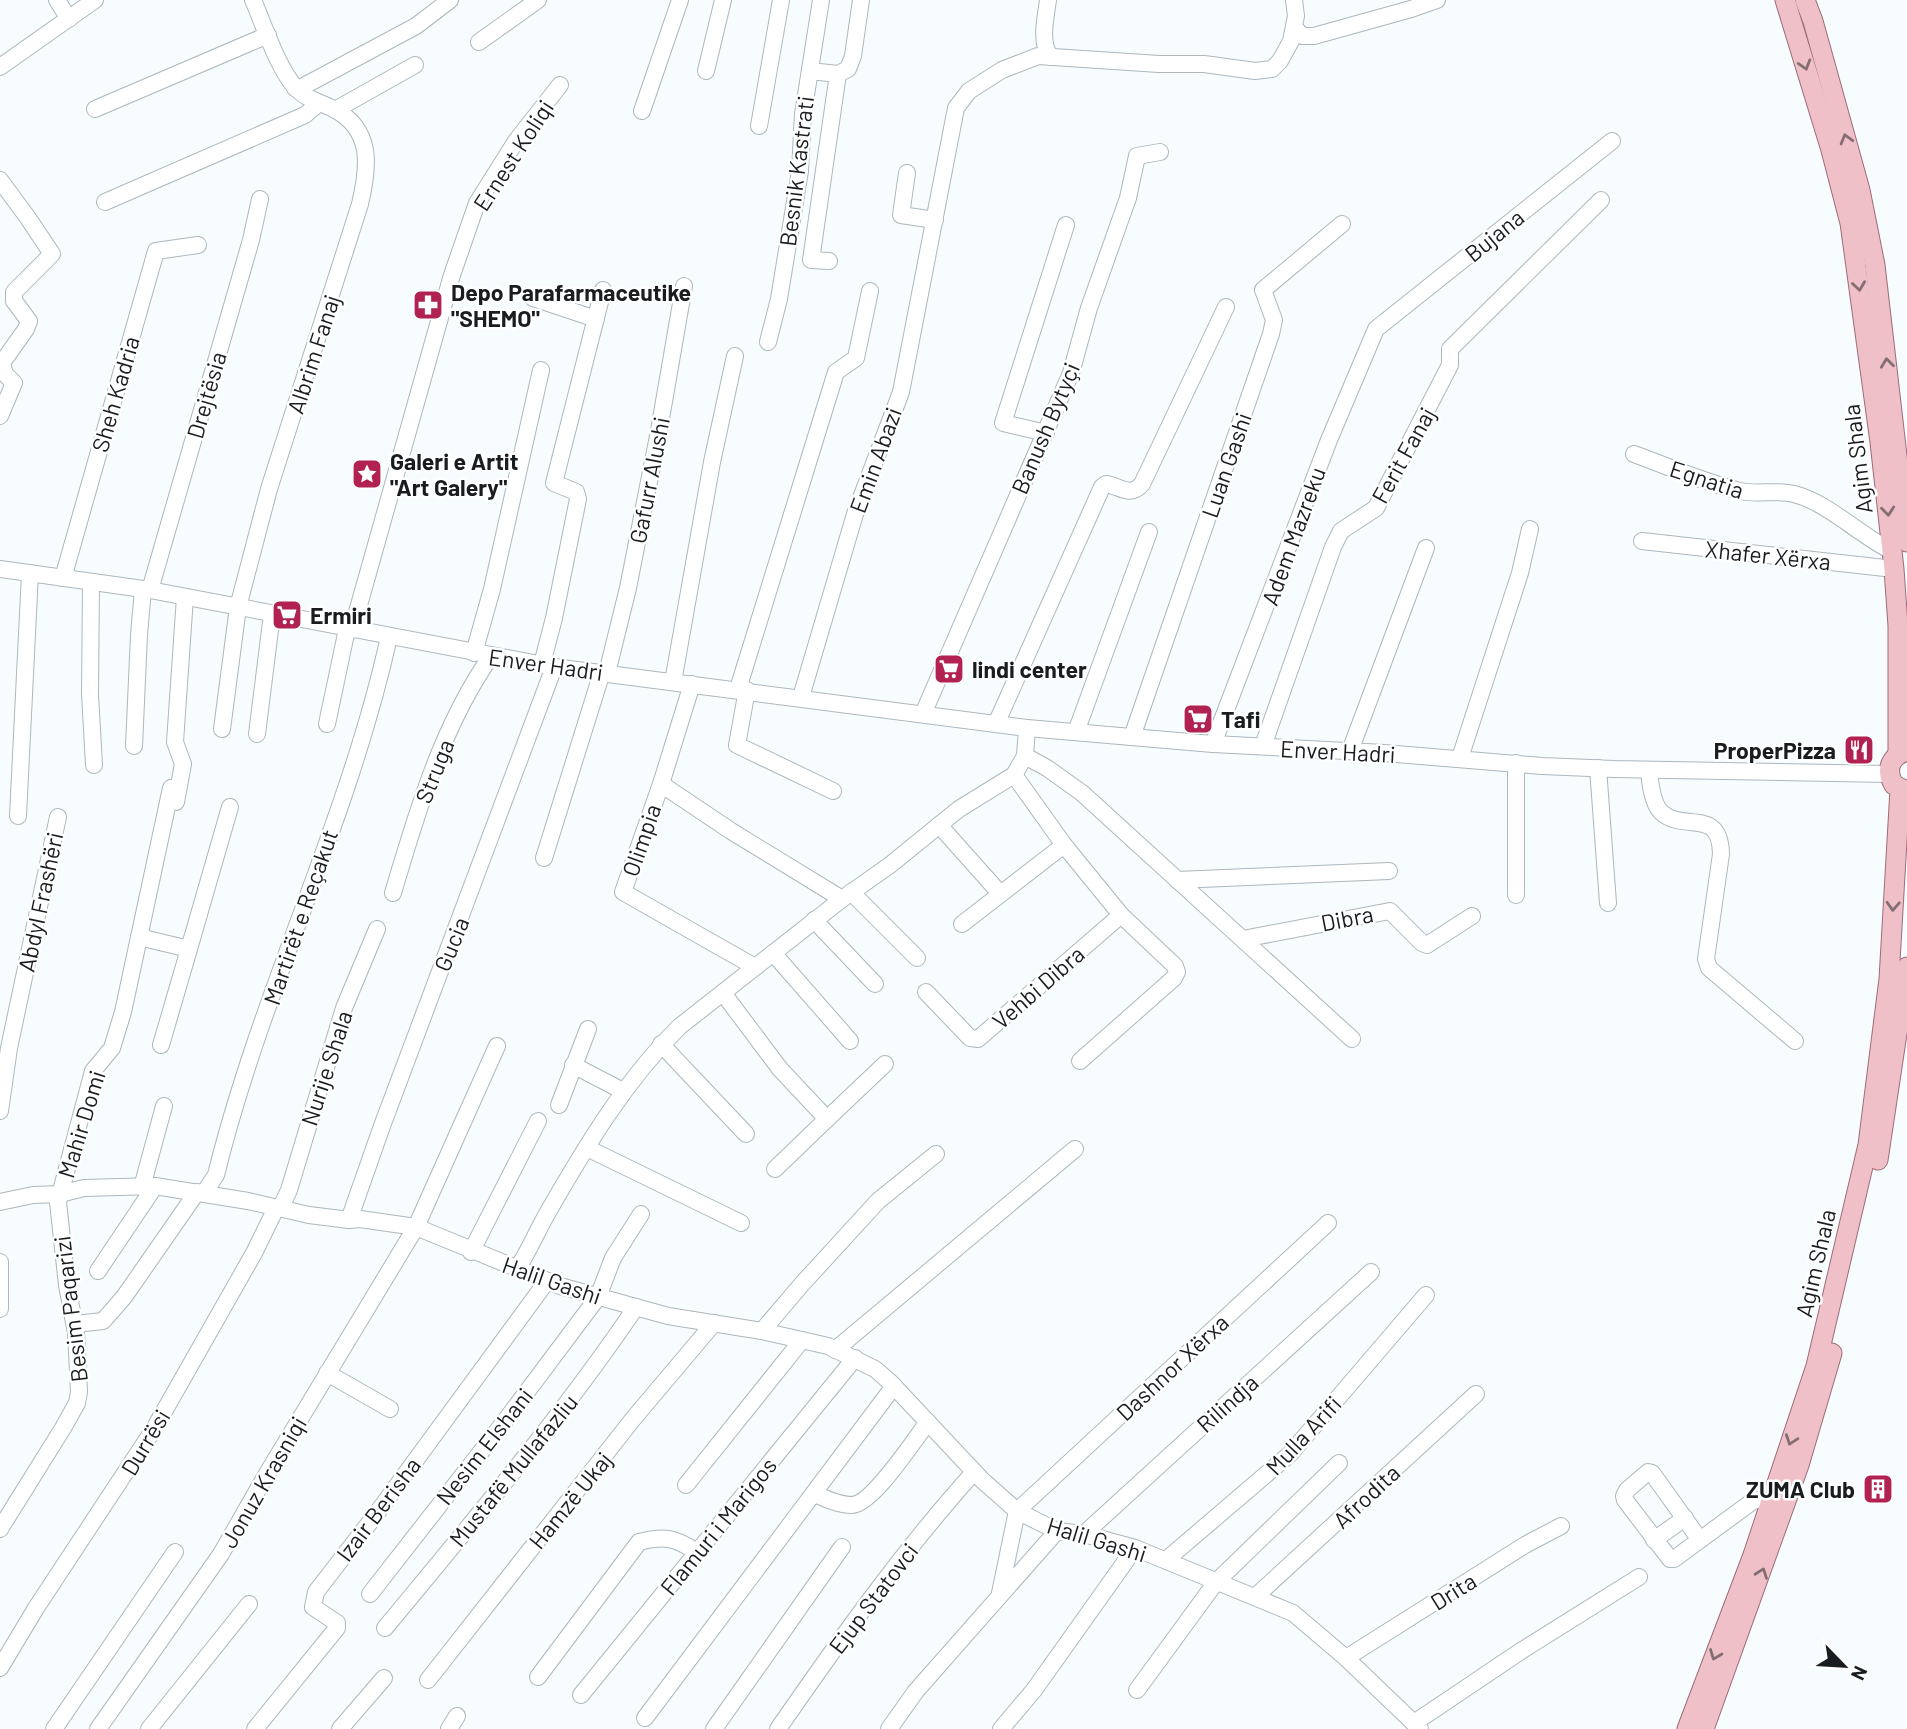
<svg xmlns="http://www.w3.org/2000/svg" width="1907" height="1729" font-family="Barlow,sans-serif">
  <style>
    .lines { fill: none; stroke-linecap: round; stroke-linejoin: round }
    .minor-casing { stroke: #acb7be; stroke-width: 18 }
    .major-casing { stroke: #9e6c76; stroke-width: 21 }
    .minor { stroke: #fff; stroke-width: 16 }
    .major { stroke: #f0c0c9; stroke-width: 19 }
    .oneway { stroke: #846e74 }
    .labels { text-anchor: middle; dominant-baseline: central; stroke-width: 5; stroke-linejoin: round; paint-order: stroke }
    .street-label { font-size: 23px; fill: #191d20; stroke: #fff }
    .poi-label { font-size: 23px; font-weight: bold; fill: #191d20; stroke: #fff; text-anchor: start }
  </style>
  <rect width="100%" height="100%" fill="#f7fcff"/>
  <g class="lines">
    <g class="minor-casing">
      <g id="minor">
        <polyline points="57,0 69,19"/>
        <path d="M1048 0C1046 16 1039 44 1051 57"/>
        <polyline points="1295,28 1302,36 1314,36 1411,9 1437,0"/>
        <polyline points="479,42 538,0"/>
        <polyline points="0,67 95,0"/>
        <polyline points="706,71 723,0"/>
        <polyline points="810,71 838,74 848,69 853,56 861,0"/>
        <polyline points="295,88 302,87 416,26 450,0"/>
        <polyline points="95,109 268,35"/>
        <polyline points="335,110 415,65"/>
        <polyline points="642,111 680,0"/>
        <polyline points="759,126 781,0"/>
        <polyline points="907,173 901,215 935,220"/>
        <polyline points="0,180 28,218 52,254 14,292 14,301 29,321 26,329 2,363 5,374 14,383 0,416"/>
        <polyline points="105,202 305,115 319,103"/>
        <polyline points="829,261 811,260 838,74"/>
        <polyline points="533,298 596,319"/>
        <polyline points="768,342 779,299 800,171 803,114 821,0"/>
        <polyline points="1046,433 1003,423 1066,225"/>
        <path d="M1634 454C1667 466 1701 481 1736 490 1755 496 1775 489 1794 494 1829 503 1860 536 1892 551"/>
        <polyline points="1642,541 1894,569"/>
        <polyline points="0,569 150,590 554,667 1027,728 1213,744 1384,753 1542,766 1614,769 1889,774"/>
        <polyline points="63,578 156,251 198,245"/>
        <polyline points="91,582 90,694 94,765"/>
        <polyline points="150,590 251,240 260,199"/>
        <polyline points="352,630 452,275 477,203 516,141 560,85"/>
        <polyline points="474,653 492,589 541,370"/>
        <polyline points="542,664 554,618 578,499 576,492 554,483 603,290"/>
        <polyline points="607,673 628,588 658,436 684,286"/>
        <polyline points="673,682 712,462 735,356"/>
        <polyline points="692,684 661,784 623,892 755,967"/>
        <polyline points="738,689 836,372 856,358 870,291"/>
        <polyline points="747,690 737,745 833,791"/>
        <polyline points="801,697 855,514 901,392 956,108 969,91 1002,70 1038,56 1159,64 1204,64 1255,71 1272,69 1280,61 1291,41 1296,16 1294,0"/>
        <polyline points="923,714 1071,373 1089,308 1128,198 1137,156 1160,152"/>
        <polyline points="327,724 347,629"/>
        <path d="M996 724 1102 487 1106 484C1120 486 1130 498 1142 484L1226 307"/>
        <path d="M222 729 238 607 269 489 360 204C369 166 373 130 334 109 321 103 306 99 296 88 278 69 264 25 253 0"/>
        <polyline points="1076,732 1149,532"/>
        <polyline points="257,734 272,614"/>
        <polyline points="1132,737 1271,334 1274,320 1263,290 1342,224"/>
        <polyline points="1213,744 1329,440 1376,329 1612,141"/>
        <polyline points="134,746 139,635 143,589"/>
        <polyline points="1263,746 1333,547 1341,531 1376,508 1450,365 1450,349 1601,200"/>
        <polyline points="1350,751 1426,548"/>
        <polyline points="1025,756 1047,768 1082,793 1352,1039"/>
        <polyline points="1460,758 1520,573 1530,529"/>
        <polyline points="1598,768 1608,903"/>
        <path d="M1649 770C1650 782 1652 803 1661 812 1683 833 1720 806 1721 854L1706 959 1709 968 1795 1041"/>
        <polyline points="1014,775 1064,845 1121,915 1175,966 1177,972 1174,978 1080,1061"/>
        <polyline points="661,784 731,831 842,899"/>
        <polyline points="176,802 183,764 175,742 185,597"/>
        <polyline points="18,816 30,573"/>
        <polyline points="939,825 997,890"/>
        <polyline points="544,858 602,672"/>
        <polyline points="1177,880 1389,871"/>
        <polyline points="851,892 917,958"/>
        <path d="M393 893C417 812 442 726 491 656"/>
        <polyline points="1516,895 1516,763"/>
        <polyline points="814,920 875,984"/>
        <polyline points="962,924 1064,845"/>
        <polyline points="139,937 189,949 161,1045"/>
        <polyline points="1243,939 1390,911 1422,943 1427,945 1472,916"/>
        <polyline points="189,949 230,807"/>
        <polyline points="773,953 850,1041"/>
        <polyline points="926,992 970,1038 978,1039 1121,915"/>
        <polyline points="723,993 780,1069 827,1119 775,1169"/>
        <polyline points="661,1044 746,1134"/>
        <polyline points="573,1065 623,1091"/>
        <polyline points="559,1105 588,1029"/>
        <polyline points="0,1111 9,1048 58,817"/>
        <polyline points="827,1119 885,1064"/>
        <polyline points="587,1148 741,1223"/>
        <polyline points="142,1187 164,1106"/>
        <path d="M204 1193 216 1175C261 992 348 822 389 637"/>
        <polyline points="0,1202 33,1195 60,1194 84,1188 155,1186 248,1201 309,1215 349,1220 360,1219 416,1227 560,1286 668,1316 762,1331 828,1346 875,1369 890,1382 982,1480 1017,1511 1057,1531 1084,1534 1135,1548 1293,1613 1346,1658 1420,1729"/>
        <polyline points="280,1209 289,1190 344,1008 377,929"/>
        <polyline points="349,1220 382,1126 554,667"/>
        <polyline points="471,1252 538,1121"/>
        <polyline points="0,1262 0,1309"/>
        <path d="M517 1269C529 1251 537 1231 548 1212 586 1146 625 1081 679 1027L842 899 890 865 959 809 1014 775 1025 756 1027 728"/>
        <polyline points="98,1271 155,1186"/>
        <polyline points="75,1324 103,1321 124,1297 197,1192"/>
        <polyline points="762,1331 802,1284 878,1201 936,1154"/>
        <polyline points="835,1350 1075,1149"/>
        <polyline points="327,1373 390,1409"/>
        <polyline points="686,1485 802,1340"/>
        <path d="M815 1494C826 1499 839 1505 852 1505 873 1504 914 1440 928 1422"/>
        <polyline points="0,1529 63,1428 77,1403 79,1392 76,1333 67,1285 58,1202 93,1071 112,1048 123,1012 171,788"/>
        <polyline points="1084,1534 1371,1272"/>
        <polyline points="1654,1540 1685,1518"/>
        <polyline points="1700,1540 1652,1473 1648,1472 1627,1490 1624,1496 1625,1500 1670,1559 1674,1559 1753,1501 1772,1497"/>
        <polyline points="1166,1560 1290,1454 1426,1295"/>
        <polyline points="1000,1593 1017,1511 1328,1223"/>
        <polyline points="370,1594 505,1421 598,1297 613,1258 641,1214"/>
        <polyline points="1255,1597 1476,1394"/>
        <path d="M385 1628C471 1524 560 1419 636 1307"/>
        <polyline points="1346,1658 1525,1545 1561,1526"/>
        <polyline points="0,1668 36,1608 154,1429 254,1253 276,1208"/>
        <path d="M538 1677 639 1542C665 1535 675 1538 697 1552"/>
        <polyline points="428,1680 633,1419 714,1323"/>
        <polyline points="1137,1690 1216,1582 1339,1463"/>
        <polyline points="581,1695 855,1358"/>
        <polyline points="645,1718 894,1386"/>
        <polyline points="1414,1723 1521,1651 1639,1577"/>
        <polyline points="54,1729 175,1552"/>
        <polyline points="98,1729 221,1554 265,1477 416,1227 497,1046"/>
        <polyline points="149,1729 249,1604"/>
        <polyline points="255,1729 337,1628 337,1623 313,1607 316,1592 374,1517 547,1281"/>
        <polyline points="340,1729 384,1678"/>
        <polyline points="449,1729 457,1716"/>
        <polyline points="714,1729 842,1547"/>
        <path d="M778 1729C839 1641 902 1552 974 1472"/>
        <polyline points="889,1729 916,1691 1057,1531"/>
        <polyline points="1001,1729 1034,1690 1135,1548"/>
      </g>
    </g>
    <g class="major-casing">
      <g id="major">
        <polyline points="1785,0 1831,150 1850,223 1880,442 1894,569 1898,626 1898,754"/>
        <polyline points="1805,0 1813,21 1860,190 1875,265 1907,542"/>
        <path d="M1907 751C1890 756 1885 770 1894 785L1907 791"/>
        <polyline points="1878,1160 1907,967"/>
        <polyline points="1687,1729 1753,1555 1816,1366 1868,1145 1889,979 1900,789"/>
        <polyline points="1704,1729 1799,1465 1832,1353"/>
      </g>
    </g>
    <use href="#minor" class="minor"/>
    <use href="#major" class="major"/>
  </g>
  <defs><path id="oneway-chevron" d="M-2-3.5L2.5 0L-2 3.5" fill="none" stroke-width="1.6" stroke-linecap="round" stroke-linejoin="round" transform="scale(1.75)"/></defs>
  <g class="oneway">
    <use href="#oneway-chevron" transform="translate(1805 65) rotate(73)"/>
    <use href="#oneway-chevron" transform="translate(1846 139) rotate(-106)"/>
    <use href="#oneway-chevron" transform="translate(1859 286) rotate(82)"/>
    <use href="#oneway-chevron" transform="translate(1887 363) rotate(-97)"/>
    <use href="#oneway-chevron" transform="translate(1888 511) rotate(84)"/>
    <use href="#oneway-chevron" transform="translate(1893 906) rotate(93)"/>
    <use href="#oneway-chevron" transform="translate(1791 1440) rotate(109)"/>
    <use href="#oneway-chevron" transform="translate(1762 1573) rotate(-70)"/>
    <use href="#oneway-chevron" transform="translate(1715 1655) rotate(111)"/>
  </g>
  <defs>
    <g id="pharmacy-square" transform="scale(1.575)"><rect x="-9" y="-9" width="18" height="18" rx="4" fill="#b12151" stroke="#fff"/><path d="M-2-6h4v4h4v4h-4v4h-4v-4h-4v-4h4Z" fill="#fff"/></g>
    <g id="sight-square" transform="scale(1.575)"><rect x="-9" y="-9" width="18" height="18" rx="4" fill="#b12151" stroke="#fff"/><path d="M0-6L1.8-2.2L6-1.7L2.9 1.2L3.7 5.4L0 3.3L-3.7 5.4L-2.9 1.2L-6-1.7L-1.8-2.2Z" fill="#fff"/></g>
    <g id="supermarket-square" transform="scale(1.575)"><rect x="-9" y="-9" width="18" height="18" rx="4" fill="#b12151" stroke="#fff"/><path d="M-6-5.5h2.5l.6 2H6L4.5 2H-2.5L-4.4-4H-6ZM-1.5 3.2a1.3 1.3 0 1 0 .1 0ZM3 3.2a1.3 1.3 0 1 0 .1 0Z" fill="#fff"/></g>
    <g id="restaurant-square" transform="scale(1.575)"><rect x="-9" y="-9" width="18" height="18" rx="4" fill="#b12151" stroke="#fff"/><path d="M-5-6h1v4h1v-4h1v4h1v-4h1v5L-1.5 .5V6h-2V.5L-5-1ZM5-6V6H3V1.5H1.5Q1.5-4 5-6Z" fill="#fff"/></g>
    <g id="building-square" transform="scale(1.575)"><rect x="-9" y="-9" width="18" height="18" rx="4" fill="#b12151" stroke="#fff"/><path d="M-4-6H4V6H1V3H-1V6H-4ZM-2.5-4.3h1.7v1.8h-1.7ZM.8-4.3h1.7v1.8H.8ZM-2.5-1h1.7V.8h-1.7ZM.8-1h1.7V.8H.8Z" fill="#fff"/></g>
  </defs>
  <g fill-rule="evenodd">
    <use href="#pharmacy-square" x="428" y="305"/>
    <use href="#sight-square" x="367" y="474"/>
    <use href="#supermarket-square" x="287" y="615"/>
    <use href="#supermarket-square" x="949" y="669"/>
    <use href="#supermarket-square" x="1198" y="719"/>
    <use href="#restaurant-square" x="1859" y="750"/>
    <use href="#building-square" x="1878" y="1489"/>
  </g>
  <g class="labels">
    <g class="street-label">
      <text transform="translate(513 155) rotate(-57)">Ernest Koliqi</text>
      <text transform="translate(796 171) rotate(-83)">Besnik Kastrati</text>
      <text transform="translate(1494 235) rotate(-39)">Bujana</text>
      <text transform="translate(313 354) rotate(-72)">Albrim Fanaj</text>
      <text transform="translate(115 394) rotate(-74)">Sheh Kadria</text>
      <text transform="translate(206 395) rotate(-74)">Drejtësia</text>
      <text transform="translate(1045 428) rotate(-67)">Banush Bytyçi</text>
      <text transform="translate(1403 455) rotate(-61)">Ferit Fanaj</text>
      <text transform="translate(1857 459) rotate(-97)">Agim Shala</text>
      <text transform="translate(875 460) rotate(-70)">Emin Abazi</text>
      <text transform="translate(1226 465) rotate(-71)">Luan Gashi</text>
      <text transform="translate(1707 479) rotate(18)">Egnatia</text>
      <text transform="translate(649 480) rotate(-79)">Gafurr Alushi</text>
      <text transform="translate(1293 536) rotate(-70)">Adem Mazreku</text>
      <text transform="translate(1768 555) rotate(6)">Xhafer Xërxa</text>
      <text transform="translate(546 664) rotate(8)">Enver Hadri</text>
      <text transform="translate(1338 751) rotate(3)">Enver Hadri</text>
      <text transform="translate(434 771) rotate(-68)">Struga</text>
      <text transform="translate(641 840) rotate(-71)">Olimpia</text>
      <text transform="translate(40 902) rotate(-78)">Abdyl Frashëri</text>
      <text transform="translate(300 917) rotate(-71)">Martirët e Reçakut</text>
      <text transform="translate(1347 918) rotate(-11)">Dibra</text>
      <text transform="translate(451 944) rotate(-68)">Gucia</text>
      <text transform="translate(1038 987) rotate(-41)">Vehbi Dibra</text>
      <text transform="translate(326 1068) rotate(-72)">Nurije Shala</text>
      <text transform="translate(81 1124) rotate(-73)">Mahir Domi</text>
      <text transform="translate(1815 1263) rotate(-77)">Agim Shala</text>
      <text transform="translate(552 1280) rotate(19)">Halil Gashi</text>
      <text transform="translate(70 1309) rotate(-97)">Besim Paqarizi</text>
      <text transform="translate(1172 1367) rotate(-43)">Dashnor Xërxa</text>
      <text transform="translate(1227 1403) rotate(-42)">Rilindja</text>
      <text transform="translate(1303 1435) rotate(-47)">Mulla Arifi</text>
      <text transform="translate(145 1442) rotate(-59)">Durrësi</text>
      <text transform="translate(484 1446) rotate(-52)">Nesim Elshani</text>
      <text transform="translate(513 1470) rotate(-51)">Mustafë Mullafazliu</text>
      <text transform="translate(263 1482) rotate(-60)">Jonuz Krasniqi</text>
      <text transform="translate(1366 1496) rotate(-43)">Afrodita</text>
      <text transform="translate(570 1500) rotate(-51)">Hamzë Ukaj</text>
      <text transform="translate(378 1509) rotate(-53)">Izair Berisha</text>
      <text transform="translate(718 1526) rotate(-51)">Flamuri i Marigos</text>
      <text transform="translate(1097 1539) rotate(17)">Halil Gashi</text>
      <text transform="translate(1453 1591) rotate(-32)">Drita</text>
      <text transform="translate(873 1598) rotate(-53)">Ejup Statovci</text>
    </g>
    <g class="poi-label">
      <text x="451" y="292">Depo Parafarmaceutike<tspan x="451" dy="26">"SHEMO"</tspan></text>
      <text x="390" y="461">Galeri e Artit<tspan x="390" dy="26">"Art Galery"</tspan></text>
      <text x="310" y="615">Ermiri</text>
      <text x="972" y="669">lindi center</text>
      <text x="1221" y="719">Tafi</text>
      <text x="1836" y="750" text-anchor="end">ProperPizza</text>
      <text x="1855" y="1489" text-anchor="end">ZUMA Club</text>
    </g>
  </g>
  <g transform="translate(1844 1666) rotate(115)" stroke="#ffffff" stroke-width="5" paint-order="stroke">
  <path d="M0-5L12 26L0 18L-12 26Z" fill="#191d20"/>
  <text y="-10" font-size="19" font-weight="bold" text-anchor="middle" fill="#191d20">N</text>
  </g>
</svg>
